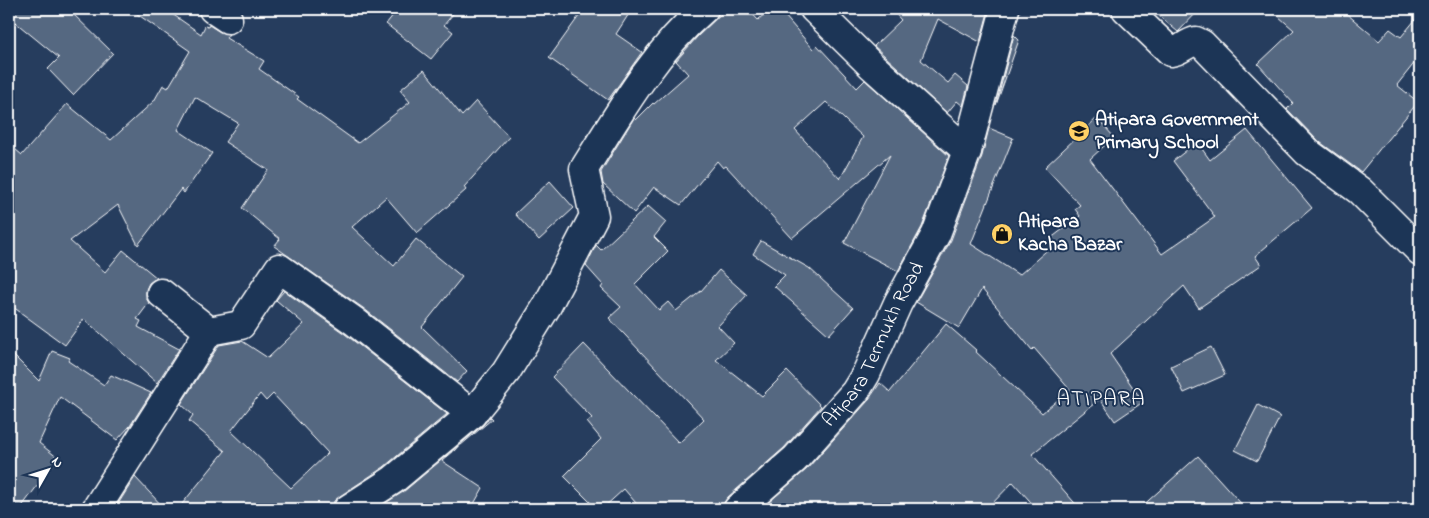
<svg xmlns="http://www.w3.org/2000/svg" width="1429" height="518" font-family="'Indie Flower',sans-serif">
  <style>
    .building { fill: #556781; stroke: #fff; fill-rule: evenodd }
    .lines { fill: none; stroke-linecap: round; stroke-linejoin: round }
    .minor-casing { stroke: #fff; stroke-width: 31 }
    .major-casing { stroke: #fff; stroke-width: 31 }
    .minor { stroke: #1d3557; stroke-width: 28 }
    .major { stroke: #1d3557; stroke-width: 28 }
    .labels { text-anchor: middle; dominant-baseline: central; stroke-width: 4; stroke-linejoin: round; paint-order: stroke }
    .poi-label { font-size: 20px; font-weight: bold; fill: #fff; stroke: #1d3557; text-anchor: start }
    .street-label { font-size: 20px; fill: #fff; stroke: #1d3557 }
    .quarter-label { font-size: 22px; letter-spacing: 1px; fill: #fff; stroke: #1d3557 }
  </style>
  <rect width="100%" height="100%" fill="#263d5e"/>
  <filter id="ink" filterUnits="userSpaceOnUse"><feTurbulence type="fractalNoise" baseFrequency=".02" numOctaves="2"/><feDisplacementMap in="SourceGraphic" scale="10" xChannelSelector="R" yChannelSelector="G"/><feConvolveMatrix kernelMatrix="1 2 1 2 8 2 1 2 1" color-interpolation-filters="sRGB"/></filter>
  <g filter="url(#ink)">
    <g class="building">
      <polygon points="9,9 68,9 113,53 73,95 48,69 59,58 9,17"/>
      <polygon points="130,9 165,9 201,34 205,26 208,27 209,25 220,32 229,34 226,38 264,61 259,69 299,97 297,99 358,143 410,102 400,90 424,70 462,116 476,101 509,137 464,187 466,190 417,233 386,197 352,227 394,266 416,239 462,277 422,327 467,371 457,382 363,308 274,246 280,239 242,208 268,170 225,142 238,123 195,97 178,130 212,153 184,193 181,189 138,245 118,205 70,241 105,272 123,250 157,278 149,283 146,290 146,298 149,303 137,319 141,321 138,327 179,349 157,383 84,319 65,345 9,304 9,144 22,155 67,104 111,140 154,101 163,85 168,88 190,51"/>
      <polygon points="398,9 457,9 444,25 453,32 431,59 386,24"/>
      <polygon points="584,9 632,9 616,34 642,52 608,100 549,58"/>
      <path d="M726 9H748L758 20 770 9H779L813 49 817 45 857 88 865 80 949 156 922 227 898 271 844 243 890 155 792 238 726 166 723 168 717 161 681 205 654 187 634 213 603 184 601 172 634 118 636 120 653 103 654 104 688 74 676 61 697 37ZM826 102 863 137 840 179 795 130Z"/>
      <polygon points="891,9 989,9 980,42 938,19 921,60 948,83 955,75 968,86 963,106 957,101 947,113 874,46 901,20"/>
      <polygon points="1151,9 1200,9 1178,32"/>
      <polygon points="1270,9 1341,9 1379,41 1390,29 1401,37 1420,14 1420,56 1397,85 1418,102 1361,172 1317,140 1287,109 1293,103 1258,64 1294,30"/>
      <polygon points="1014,35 1019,40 996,105"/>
      <polygon points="1097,118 1114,137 1090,159 1162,254 1215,217 1173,161 1197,142 1210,160 1247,130 1312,208 1255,256 1261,265 1199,308 1184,286 1110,354 1143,402 1115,421 1100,399 1032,454 1080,509 1037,509 1013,482 987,509 761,509 807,469 867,402 880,383 890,392 946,324 976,350 975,351 1042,413 1070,390 1034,348 1032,350 982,289 959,328 916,302 951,240 982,156 989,128 1013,138 971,244 1019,275 1054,244 1050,239 1080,216 1075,209 1080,205 1045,167"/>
      <polygon points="550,181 574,208 539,240 515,214"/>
      <polygon points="648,206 666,222 654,237 668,251 635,284 659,310 668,302 676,311 701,291 719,270 747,295 718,326 734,343 716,360 762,396 787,371 821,406 784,448 728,497 723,504 723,509 641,509 624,489 602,509 597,509 564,476 601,439 587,422 592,418 552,377 584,344 679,443 704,419 609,318 621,307 601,288 603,285 586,266 596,245 601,250"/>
      <polygon points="761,241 809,268 853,308 829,335 774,286 785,275 753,254"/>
      <path d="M284 291 345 334 447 414 384 467 340 496 334 501 332 509H178L225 451 189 421 193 415 181 404 219 345 242 341 268 358 304 324 276 300ZM260 394 266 401 273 394 328 453 291 488 231 431Z"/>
      <polygon points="1211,347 1225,375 1184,393 1171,366"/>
      <polygon points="9,351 39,381 52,351 70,358 68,361 104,385 111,375 151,393 130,426 117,440 60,397 39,443 58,458 20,509 9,509"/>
      <polygon points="1258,405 1280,417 1257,461 1235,450"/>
      <polygon points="490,417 492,419 442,461 483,488 471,509 376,509 403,492 482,426"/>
      <polygon points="1198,456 1246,509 1139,509"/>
      <polygon points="135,477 165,509 123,509 118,504"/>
    </g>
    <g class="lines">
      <g class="minor-casing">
        <g id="minor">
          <polyline points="213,9 228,19"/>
          <path d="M1126 9 1171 52C1181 51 1186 43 1196 41L1202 44 1307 152 1360 191 1420 251"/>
          <polyline points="967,151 1005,9"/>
          <polyline points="161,293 209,331 241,325 279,268 354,321 472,414 393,480 348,509"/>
          <path d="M472 414 506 372 547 306 594 216 584 169C619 113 654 52 704 9"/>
          <polyline points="96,509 209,331"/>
        </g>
      </g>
      <g class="major-casing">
        <g id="major">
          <path id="s1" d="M738 509 795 459 855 392 866 374 898 303 936 234 967 151 871 65 814 9"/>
        </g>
      </g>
      <use href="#minor" class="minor"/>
      <use href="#major" class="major"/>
    </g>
  </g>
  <defs>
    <g id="school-disc" transform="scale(1.125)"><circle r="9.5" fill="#ffd166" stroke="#1d3557"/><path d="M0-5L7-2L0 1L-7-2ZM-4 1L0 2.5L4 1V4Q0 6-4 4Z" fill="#111"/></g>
    <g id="shop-disc" transform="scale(1.125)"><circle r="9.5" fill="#ffd166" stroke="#1d3557"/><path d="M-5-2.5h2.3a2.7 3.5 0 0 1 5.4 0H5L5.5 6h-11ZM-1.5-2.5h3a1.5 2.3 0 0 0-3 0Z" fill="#111"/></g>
  </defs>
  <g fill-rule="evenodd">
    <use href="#school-disc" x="1079" y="131"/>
    <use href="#shop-disc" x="1002" y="234"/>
  </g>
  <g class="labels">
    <g class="poi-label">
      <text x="1095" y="120">Atipara Government<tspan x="1095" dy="23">Primary School</tspan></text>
      <text x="1018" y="222">Atipara<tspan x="1018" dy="23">Kacha Bazar</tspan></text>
    </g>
    <g class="street-label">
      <text stroke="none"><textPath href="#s1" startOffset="216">Atipara Termukh Road</textPath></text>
    </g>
    <g class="quarter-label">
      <text x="1101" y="400">ATIPARA</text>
    </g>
  </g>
  <rect width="1429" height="518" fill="none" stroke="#1d3557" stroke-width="30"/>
  <rect x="15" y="15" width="1399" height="488" fill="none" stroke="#fff" stroke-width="2" filter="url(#ink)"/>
  <g transform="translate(48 470) rotate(51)" stroke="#1d3557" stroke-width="4" paint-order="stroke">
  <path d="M0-4L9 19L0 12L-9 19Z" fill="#ffffff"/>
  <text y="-8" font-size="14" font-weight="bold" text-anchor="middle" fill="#ffffff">N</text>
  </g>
</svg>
